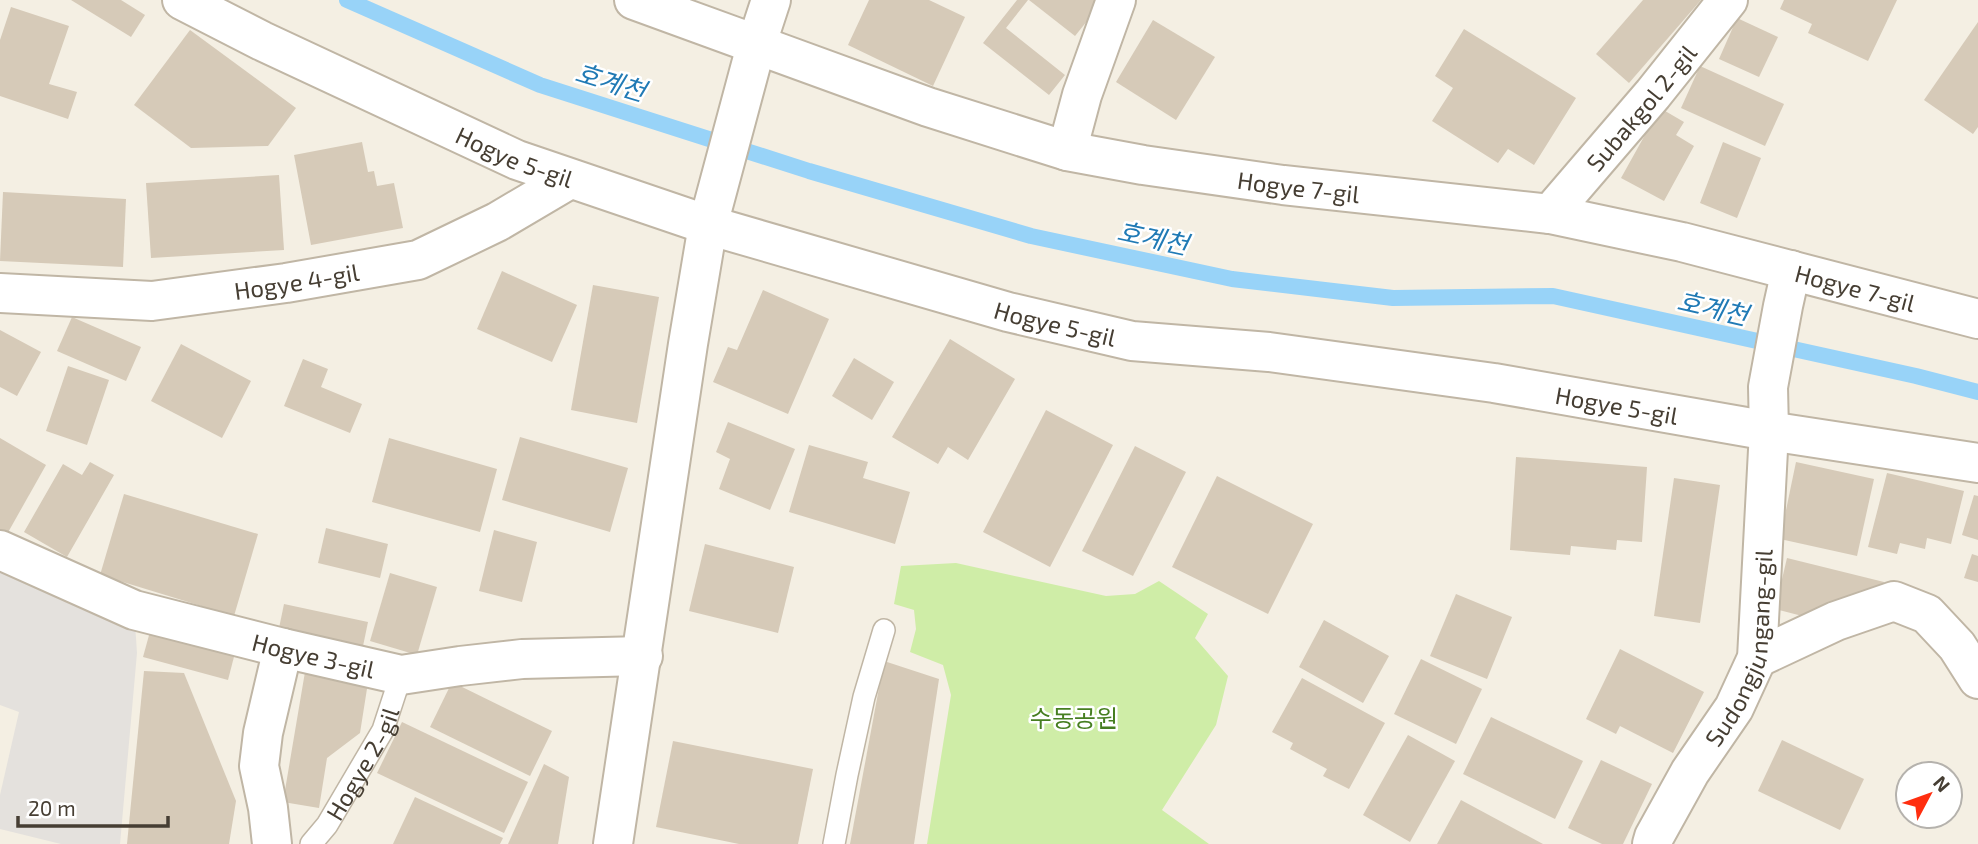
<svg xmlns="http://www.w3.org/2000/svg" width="1978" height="844" font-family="'Exo 2','Noto Sans KR',sans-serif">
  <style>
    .green { fill: #cfeda7 }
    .parking { fill: #e4e1dd }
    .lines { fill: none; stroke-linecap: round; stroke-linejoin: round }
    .stream { stroke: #98d3f8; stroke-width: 16 }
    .building { fill: #d6cab8 }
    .service-casing { stroke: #c0b6a5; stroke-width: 24 }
    .minor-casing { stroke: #c0b6a5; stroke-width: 42 }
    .service { stroke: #fff; stroke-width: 21 }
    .minor { stroke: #fff; stroke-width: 38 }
    .labels { text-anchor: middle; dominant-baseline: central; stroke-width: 5; stroke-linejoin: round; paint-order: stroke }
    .street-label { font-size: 24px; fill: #463e33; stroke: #fff }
    .park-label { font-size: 24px; fill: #467e20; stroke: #fff }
    .water-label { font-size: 26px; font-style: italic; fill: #207ab5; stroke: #fff }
  </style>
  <rect width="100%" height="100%" fill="#f4efe3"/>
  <polygon class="green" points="956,563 1106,596 1135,594 1159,581 1208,614 1195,638 1228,676 1216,725 1162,810 1209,844 927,844 951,695 943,665 910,652 916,629 914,610 894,604 901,566"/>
  <polygon class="parking" points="0,558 135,623 137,653 120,844 61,844 0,829 0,795 19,712 0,705"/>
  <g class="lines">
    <polyline class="stream" points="347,0 540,85 809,171 1031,236 1232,279 1393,298 1553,296 1916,376 1978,392"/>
  </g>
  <g class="building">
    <polygon points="71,0 121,0 145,15 131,37"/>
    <polygon points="869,0 929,0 965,17 933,86 848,45"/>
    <polygon points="1017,0 1028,0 1006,28 1065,75 1049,95 983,43"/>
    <polygon points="1029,0 1104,0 1075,36"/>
    <polygon points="1643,0 1701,0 1629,83 1596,54"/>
    <polygon points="1784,0 1897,0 1868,61 1808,33 1812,24 1780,9"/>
    <polygon points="11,7 69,26 49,84 77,92 68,119 0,96 0,40"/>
    <polygon points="1737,18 1778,37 1759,77 1719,59"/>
    <polygon points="1153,20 1215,57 1176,120 1116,82"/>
    <polygon points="1978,22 1978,127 1973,134 1924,100"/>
    <polygon points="1464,29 1576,98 1534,165 1508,149 1498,163 1432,121 1453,88 1435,76"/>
    <polygon points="190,30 296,108 268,146 191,148 134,105"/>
    <polygon points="1700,66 1784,104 1765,146 1681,108"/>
    <polygon points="1660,108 1684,122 1676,135 1694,146 1664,201 1621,178"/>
    <polygon points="362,142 368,172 374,171 377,186 394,183 403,228 311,245 294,155"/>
    <polygon points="1723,142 1761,158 1737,218 1700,203"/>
    <polygon points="279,175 284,250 151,258 146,183"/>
    <polygon points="3,192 126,199 123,267 0,261"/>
    <polygon points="502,271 577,305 552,362 477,329"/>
    <polygon points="593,285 659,297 637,423 571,410"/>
    <polygon points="763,290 829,319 788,414 713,382 728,347 737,350"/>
    <polygon points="72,317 141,347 126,381 57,351"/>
    <polygon points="0,330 41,352 17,396 0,387"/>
    <polygon points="950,339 1015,379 968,460 948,447 938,464 892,437"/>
    <polygon points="181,344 251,381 222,438 151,401"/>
    <polygon points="854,358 894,382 872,420 832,396"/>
    <polygon points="303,359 328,369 321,387 362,404 350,433 284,406"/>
    <polygon points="68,366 109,380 87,445 46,431"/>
    <polygon points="1046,410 1113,445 1050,567 983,532"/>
    <polygon points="728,422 795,449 770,510 719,489 730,459 716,452"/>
    <polygon points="520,437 628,468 610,532 502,500"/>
    <polygon points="0,438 46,465 6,536 0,533"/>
    <polygon points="389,438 497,469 480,532 372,502"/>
    <polygon points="809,445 868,462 863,478 910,492 895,544 789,512"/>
    <polygon points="1135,446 1186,472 1133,576 1082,551"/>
    <polygon points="1516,457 1647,467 1642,542 1617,540 1616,550 1571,546 1570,555 1510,550"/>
    <polygon points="90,462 114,475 67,557 24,532 63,464 82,475"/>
    <polygon points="1796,462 1874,479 1857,556 1780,539"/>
    <polygon points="1887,473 1964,491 1951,544 1927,538 1925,549 1900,543 1897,554 1868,547"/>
    <polygon points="1217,476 1313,524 1268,614 1172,567"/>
    <polygon points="1674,478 1720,485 1700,623 1654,616"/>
    <polygon points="124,494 258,534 234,616 100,575"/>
    <polygon points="1974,495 1978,496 1978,540 1962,535"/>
    <polygon points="326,528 388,544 380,578 318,563"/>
    <polygon points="494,530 537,542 522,602 479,591"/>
    <polygon points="705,544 794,567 778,633 689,611"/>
    <polygon points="1972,554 1978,556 1978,582 1964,578"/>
    <polygon points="1787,558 1884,582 1882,593 1810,618 1775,609"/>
    <polygon points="390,573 437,587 417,655 370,641"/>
    <polygon points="1456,594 1512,617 1487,679 1430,656"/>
    <polygon points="284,604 368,622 362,651 278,633"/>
    <polygon points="1324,620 1389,656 1363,703 1299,667"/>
    <polygon points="151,628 236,649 228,680 143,657"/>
    <polygon points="1620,649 1704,692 1673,753 1620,726 1616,734 1586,719"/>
    <polygon points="1421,659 1482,689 1456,744 1394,714"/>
    <polygon points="884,661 939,679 914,844 850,844"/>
    <polygon points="306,666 369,676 360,733 327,758 319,808 283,802"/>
    <polygon points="144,671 184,673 236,801 229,844 127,844"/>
    <polygon points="1302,678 1385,723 1349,789 1323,776 1327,769 1290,749 1293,743 1272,732"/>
    <polygon points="452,682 552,731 530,776 430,727"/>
    <polygon points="1491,717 1583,761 1555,819 1463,774"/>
    <polygon points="402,722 528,782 504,833 377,773"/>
    <polygon points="1408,735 1455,761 1410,842 1363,815"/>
    <polygon points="1782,740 1864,779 1840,830 1758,791"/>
    <polygon points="673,741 813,769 798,844 739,844 656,827"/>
    <polygon points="1601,760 1652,784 1623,844 1602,844 1568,828"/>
    <polygon points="544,764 569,777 558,844 508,844"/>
    <polygon points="415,797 503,838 500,844 393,844"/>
    <polygon points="1461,800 1543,844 1437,844"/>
  </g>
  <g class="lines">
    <g class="service-casing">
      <g id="service">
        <path id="s1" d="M311 844 327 825 383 730 401 675"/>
        <polyline points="834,844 847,775 864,697 884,630"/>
      </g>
    </g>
    <g class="minor-casing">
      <g id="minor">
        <path id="s2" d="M182 0 262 41 517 160 708 225 1008 312 1132 341 1269 352 1494 383 1769 431 1978 463"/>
        <path id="s3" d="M634 0 928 107 1067 151 1143 165 1283 185 1550 214 1682 242 1978 319"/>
        <polyline points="1067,151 1082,95 1116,0"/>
        <path id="s4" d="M1550 214 1653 94 1728 0"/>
        <path id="s5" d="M0 293 152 301 286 283 418 260 497 222 570 179"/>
        <path id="s6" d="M0 550 134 610 283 648 401 675 460 666 522 659 643 656"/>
        <polyline points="1757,658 1836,621 1894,601 1927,614 1957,646 1978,679"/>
        <polyline points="272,844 268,808 259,766 263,733 283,648"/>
        <polyline points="613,844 688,344 708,225 756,46 771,0"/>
        <path id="s7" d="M1652 844 1654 837 1690 772 1734 708 1757 658 1769 431 1768 387 1783 306 1791 270"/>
      </g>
    </g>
    <use href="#service" class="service"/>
    <use href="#minor" class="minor"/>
  </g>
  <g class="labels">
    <g class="street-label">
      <text stroke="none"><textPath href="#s4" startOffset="140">Subakgol 2-gil</textPath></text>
      <text stroke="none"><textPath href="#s2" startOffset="368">Hogye 5-gil</textPath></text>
      <text stroke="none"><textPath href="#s3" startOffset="693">Hogye 7-gil</textPath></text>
      <text stroke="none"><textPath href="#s5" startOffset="298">Hogye 4-gil</textPath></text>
      <text stroke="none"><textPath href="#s3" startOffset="1260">Hogye 7-gil</textPath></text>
      <text stroke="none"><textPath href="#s2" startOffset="934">Hogye 5-gil</textPath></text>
      <text stroke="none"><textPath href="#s2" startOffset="1502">Hogye 5-gil</textPath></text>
      <text stroke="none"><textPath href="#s7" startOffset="220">Sudongjungang-gil</textPath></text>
      <text stroke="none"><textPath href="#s6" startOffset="332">Hogye 3-gil</textPath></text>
      <text stroke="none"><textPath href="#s1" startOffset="96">Hogye 2-gil</textPath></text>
    </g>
    <g class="park-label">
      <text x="1074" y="717">수동공원</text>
    </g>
    <g class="water-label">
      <text transform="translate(611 81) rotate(17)">호계천</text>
      <text transform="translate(1153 237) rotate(12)">호계천</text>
      <text transform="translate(1713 307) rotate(13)">호계천</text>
    </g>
  </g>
  <g transform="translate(1929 795) rotate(49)"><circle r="33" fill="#ffffff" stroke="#b5b2ad" stroke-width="2"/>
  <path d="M0-5L12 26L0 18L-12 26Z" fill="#ff2e0f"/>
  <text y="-10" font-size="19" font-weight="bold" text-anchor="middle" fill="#463e33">N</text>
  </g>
  <path d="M18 816v10h150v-10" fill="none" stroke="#463e33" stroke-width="3.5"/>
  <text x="28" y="816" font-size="21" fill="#463e33" stroke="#ffffff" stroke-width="5" paint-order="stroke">20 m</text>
</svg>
